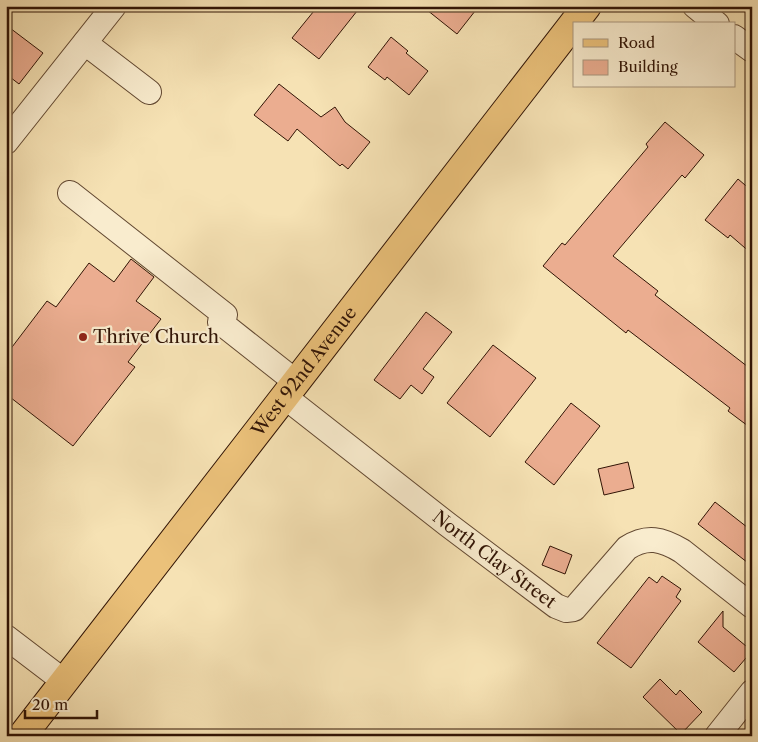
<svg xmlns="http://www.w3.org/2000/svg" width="758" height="742" font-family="'Libre Caslon Text',serif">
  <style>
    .building { fill: #ebad90; stroke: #311405 }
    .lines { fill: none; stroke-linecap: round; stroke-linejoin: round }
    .minor-casing { stroke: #624831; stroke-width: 26 }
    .major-casing { stroke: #311405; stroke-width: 30 }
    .minor { stroke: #f9ecce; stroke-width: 24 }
    .major { stroke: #ebc17a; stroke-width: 28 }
    .poi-dot { fill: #8f2418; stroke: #f9ecce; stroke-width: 2 }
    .labels { text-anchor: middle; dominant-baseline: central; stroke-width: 4.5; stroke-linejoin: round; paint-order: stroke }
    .poi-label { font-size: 18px; fill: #311405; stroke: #f9ecce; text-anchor: start }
    .street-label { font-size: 18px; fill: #311405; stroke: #f9ecce }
  </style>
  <rect width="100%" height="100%" fill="#f6e2b4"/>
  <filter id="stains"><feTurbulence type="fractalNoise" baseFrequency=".004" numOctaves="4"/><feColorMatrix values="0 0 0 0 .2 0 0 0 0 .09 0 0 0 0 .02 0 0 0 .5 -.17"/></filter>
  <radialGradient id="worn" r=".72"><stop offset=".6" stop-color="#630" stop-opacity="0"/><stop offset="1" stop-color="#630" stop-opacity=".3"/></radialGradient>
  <g class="building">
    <polygon points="318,6 361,6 319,59 292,38"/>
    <polygon points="422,6 479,6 457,34"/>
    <polygon points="6,25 43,53 19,84 6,74"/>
    <polygon points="391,37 408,51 406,53 428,71 409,95 387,77 385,80 368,67"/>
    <polygon points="279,84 321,117 335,107 345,122 370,142 348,169 342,164 340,166 297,129 288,141 254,115"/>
    <polygon points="665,122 704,155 685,178 682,175 613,256 658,291 655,295 752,370 752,429 728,411 730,408 628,330 626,333 543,266 562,243 565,245 648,147 646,144"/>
    <polygon points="738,179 752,191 752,254 730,235 728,238 705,220"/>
    <polygon points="131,259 154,277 136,301 161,319 128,362 135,367 73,446 6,394 6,355 47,301 56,307 89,263 114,282"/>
    <polygon points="426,312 452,332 423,369 434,377 422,394 411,385 400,399 374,380"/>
    <polygon points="493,345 536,378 490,437 447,403"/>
    <polygon points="571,403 600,426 554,485 525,462"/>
    <polygon points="628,462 634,488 604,495 598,469"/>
    <polygon points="715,502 752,531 752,566 698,524"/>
    <polygon points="550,546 572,555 565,574 542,565"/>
    <polygon points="662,576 681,589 676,597 681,601 631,668 597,643 649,577 657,583"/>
    <polygon points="723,611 723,627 752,651 734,672 698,642"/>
    <polygon points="660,679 676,695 680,690 702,712 681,734 643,697"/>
  </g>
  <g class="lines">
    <g class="minor-casing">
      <g id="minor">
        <polyline points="695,6 717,24"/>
        <polyline points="734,37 752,50"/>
        <polyline points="85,43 149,92"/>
        <polyline points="6,142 114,6"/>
        <polyline points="70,193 225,315"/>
        <polyline points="220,322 296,382"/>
        <path id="s1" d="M285 397 447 524 556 606 566 610 574 609 627 548C647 535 662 539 682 551L752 606"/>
        <polyline points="6,637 65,682"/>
        <polyline points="717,736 752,692"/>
      </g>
    </g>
    <g class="major-casing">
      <g id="major">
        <path id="s2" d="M22 736 587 6"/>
      </g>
    </g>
    <use href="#minor" class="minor"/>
    <use href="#major" class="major"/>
  </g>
  <circle class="poi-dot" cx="83" cy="337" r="5"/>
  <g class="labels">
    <g class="poi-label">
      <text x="93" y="337">Thrive Church</text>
    </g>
    <g class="street-label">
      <text stroke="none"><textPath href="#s2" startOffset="461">West 92nd Avenue</textPath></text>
      <text stroke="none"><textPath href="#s1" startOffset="265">North Clay Street</textPath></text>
    </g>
  </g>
  <rect width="758" height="742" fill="none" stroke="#f6e2b4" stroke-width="25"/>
  <rect x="8" y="8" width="743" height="727" fill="none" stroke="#311405" stroke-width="2.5"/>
  <rect x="12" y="12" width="733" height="717" fill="none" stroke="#311405"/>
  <rect x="573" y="22" width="162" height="65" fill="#f9ecce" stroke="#a9967e"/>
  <rect x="583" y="39" width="25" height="8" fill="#ebc17a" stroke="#a9967e"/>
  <text x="618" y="48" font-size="15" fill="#311405">Road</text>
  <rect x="583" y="60" width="25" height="15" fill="#ebad90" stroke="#a9967e"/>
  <text x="618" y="72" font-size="15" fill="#311405">Building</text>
  <path d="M25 710v8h72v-8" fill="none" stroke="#311405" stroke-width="2.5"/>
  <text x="32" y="710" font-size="15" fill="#311405" stroke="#f9ecce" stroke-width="4" paint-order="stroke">20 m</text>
  <rect width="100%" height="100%" filter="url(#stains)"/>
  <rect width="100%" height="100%" fill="url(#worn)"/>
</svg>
